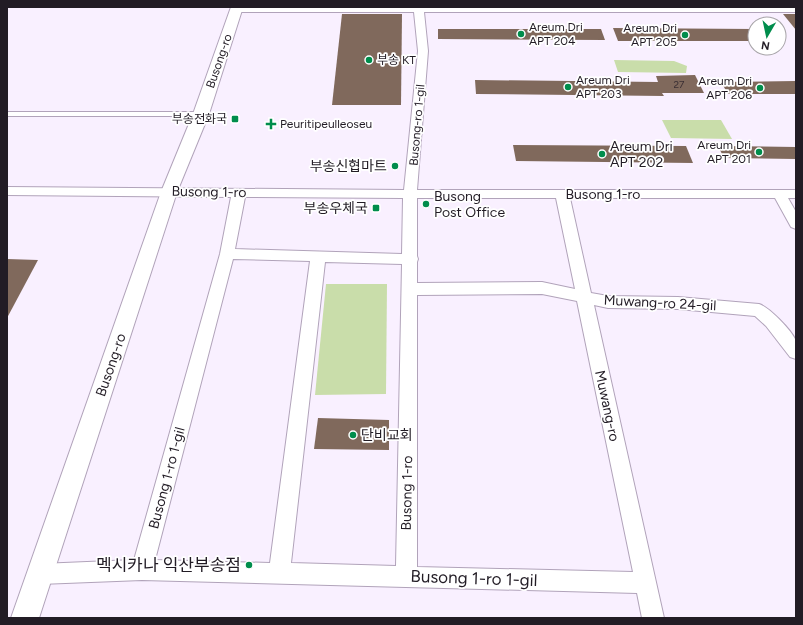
<svg xmlns="http://www.w3.org/2000/svg" width="803" height="625" font-family="Figtree,'Noto Sans KR',sans-serif">
  <style>
    .green { fill: #c9ddaa }
    .building { fill: #80695c }
    .lines { fill: none; stroke-linecap: round; stroke-linejoin: round }
    .service-casing { stroke: #b1a3ba; stroke-width: 2 }
    .minor-casing { stroke: #b1a3ba; stroke-width: 2 }
    .tertiary-casing { stroke: #b1a3ba; stroke-width: 2 }
    .service { fill: #fff; fill-rule: evenodd }
    .minor { fill: #fff; fill-rule: evenodd }
    .tertiary { fill: #fff; fill-rule: evenodd }
    .poi-dot { fill: #008d4c; stroke: #fff; stroke-width: 1.5 }
    .labels { text-anchor: middle; dominant-baseline: central; stroke-width: 3.5; stroke-linejoin: round; paint-order: stroke }
    .far-number-label { font-size: 10px; fill: #3a2f33 }
    .far-poi-label { font-size: 12px; fill: #221c25; stroke: #fff; text-anchor: start }
    .far-street-label { font-size: 12px; fill: #221c25; stroke: #fff }
    .poi-label { font-size: 14px; fill: #221c25; stroke: #fff; text-anchor: start }
    .street-label { font-size: 14px; fill: #221c25; stroke: #fff }
    .near-poi-label { font-size: 17px; fill: #221c25; stroke: #fff; text-anchor: end }
    .near-street-label { font-size: 17px; fill: #221c25; stroke: #fff }
  </style>
  <rect width="100%" height="100%" fill="#f9f0ff"/>
  <g class="green">
    <polygon points="614,60 674,61 687,66 686,73 618,72"/>
    <polygon points="662,120 721,120 732,139 671,138"/>
    <polygon points="326,284 387,284 386,394 315,395"/>
  </g>
  <g class="building">
    <polygon points="342,14 402,14 401,105 332,105"/>
    <polygon points="783,14 796,14 796,30"/>
    <polygon points="613,28 755,29 755,41 618,41"/>
    <polygon points="438,29 601,29 605,40 438,39"/>
    <polygon points="695,75 704,93 662,93 664,96 476,94 475,80 658,82 656,76"/>
    <polygon points="796,81 796,94 728,94 721,82"/>
    <polygon points="513,145 686,146 693,163 516,161"/>
    <polygon points="718,146 796,147 796,159 724,158"/>
    <polygon points="7,259 38,260 7,318"/>
    <polygon points="318,418 389,420 389,450 314,449"/>
  </g>
  <g class="lines">
    <g class="service-casing">
      <polygon id="service" points="7,112 201,112 204,114 201,116 7,116"/>
    </g>
    <g class="minor-casing">
      <path id="minor" d="M232 7H796V12H424L428 51 417 190H796V198H788L796 212V229L791 227 775 198H570L591 293 608 296 678 297 759 304C769 307 791 330 795 339 798 344 796 353 796 359L790 357 766 326 755 316 678 309 608 308 594 305 664 618H642L637 593 142 580 40 584 32 581 29 574 32 567 40 564 134 560 220 254 231 197 7 195V187L404 190 418 51 414 12H236L232 11 231 9ZM245 197 403 198 402 254 235 249ZM417 198H556L575 289 542 282 417 283V262L418 259 417 256ZM233 259 310 261 270 563 155 560ZM325 262 402 264 396 566 291 563ZM542 294 577 301 633 572 417 567V295Z"/>
    </g>
    <g class="tertiary-casing">
      <polygon id="tertiary" points="231,7 243,7 209,114 177,192 39,618 11,618 161,192 193,114"/>
    </g>
    <use href="#service" class="service"/>
    <use href="#minor" class="minor"/>
    <use href="#tertiary" class="tertiary"/>
  </g>
  <g class="poi-dot">
    <circle cx="521" cy="34" r="4"/>
    <circle cx="685" cy="35" r="4"/>
    <circle cx="369" cy="60" r="4"/>
    <circle cx="568" cy="87" r="4"/>
    <circle cx="760" cy="88" r="4"/>
    <rect x="231" y="115" width="8" height="8" rx="2"/>
    <path d="M269 118h4v4h4v4h-4v4h-4v-4h-4v-4h4z"/>
    <circle cx="759" cy="152" r="4"/>
    <circle cx="602" cy="154" r="4"/>
    <circle cx="395" cy="166" r="4"/>
    <circle cx="426" cy="204" r="4"/>
    <rect x="372" y="204" width="8" height="8" rx="2"/>
    <circle cx="353" cy="435" r="4"/>
    <circle cx="249" cy="565" r="4"/>
  </g>
  <g class="labels">
    <g class="far-number-label">
      <text x="679" y="84">27</text>
    </g>
    <g class="far-poi-label">
      <text x="529" y="27">Areum Dri<tspan x="529" dy="14">APT 204</tspan></text>
      <text x="677" y="28" text-anchor="end">Areum Dri<tspan x="677" dy="14">APT 205</tspan></text>
      <text x="377" y="60">부송 KT</text>
      <text x="576" y="80">Areum Dri<tspan x="576" dy="14">APT 203</tspan></text>
      <text x="752" y="81" text-anchor="end">Areum Dri<tspan x="752" dy="14">APT 206</tspan></text>
      <text x="227" y="119" text-anchor="end">부송전화국</text>
      <text x="280" y="124">Peuritipeulleoseu</text>
      <text x="751" y="145" text-anchor="end">Areum Dri<tspan x="751" dy="14">APT 201</tspan></text>
    </g>
    <g class="far-street-label">
      <text transform="translate(219 61) rotate(-71)">Busong-ro</text>
      <text transform="translate(417 125) rotate(-85)">Busong-ro 1-gil</text>
    </g>
    <g class="poi-label">
      <text x="610" y="146">Areum Dri<tspan x="610" dy="16">APT 202</tspan></text>
      <text x="387" y="166" text-anchor="end">부송신협마트</text>
      <text x="434" y="196">Busong<tspan x="434" dy="16">Post Office</tspan></text>
      <text x="368" y="208" text-anchor="end">부송우체국</text>
      <text x="361" y="435">단비교회</text>
    </g>
    <g class="street-label">
      <text transform="translate(209 192) rotate(1)">Busong 1-ro</text>
      <text x="603" y="194">Busong 1-ro</text>
      <text transform="translate(660 303) rotate(3)">Muwang-ro 24-gil</text>
      <text transform="translate(111 365) rotate(-71)">Busong-ro</text>
      <text transform="translate(607 406) rotate(78)">Muwang-ro</text>
      <text transform="translate(167 478) rotate(-75)">Busong 1-ro 1-gil</text>
      <text transform="translate(407 493) rotate(-89)">Busong 1-ro</text>
    </g>
    <g class="near-poi-label">
      <text x="241" y="565">멕시카나 익산부송점</text>
    </g>
    <g class="near-street-label">
      <text transform="translate(474 578) rotate(2)">Busong 1-ro 1-gil</text>
    </g>
  </g>
  <rect width="803" height="625" fill="none" stroke="#221c25" stroke-width="16"/>
  <g transform="translate(767 36) rotate(189)"><circle r="19" fill="#ffffff" stroke="#a7a4a8"/>
  <path d="M0-3L7 15L0 10L-7 15Z" fill="#008d4c"/>
  <text y="-6" font-size="11" font-weight="bold" text-anchor="middle" fill="#221c25">N</text>
  </g>
</svg>
